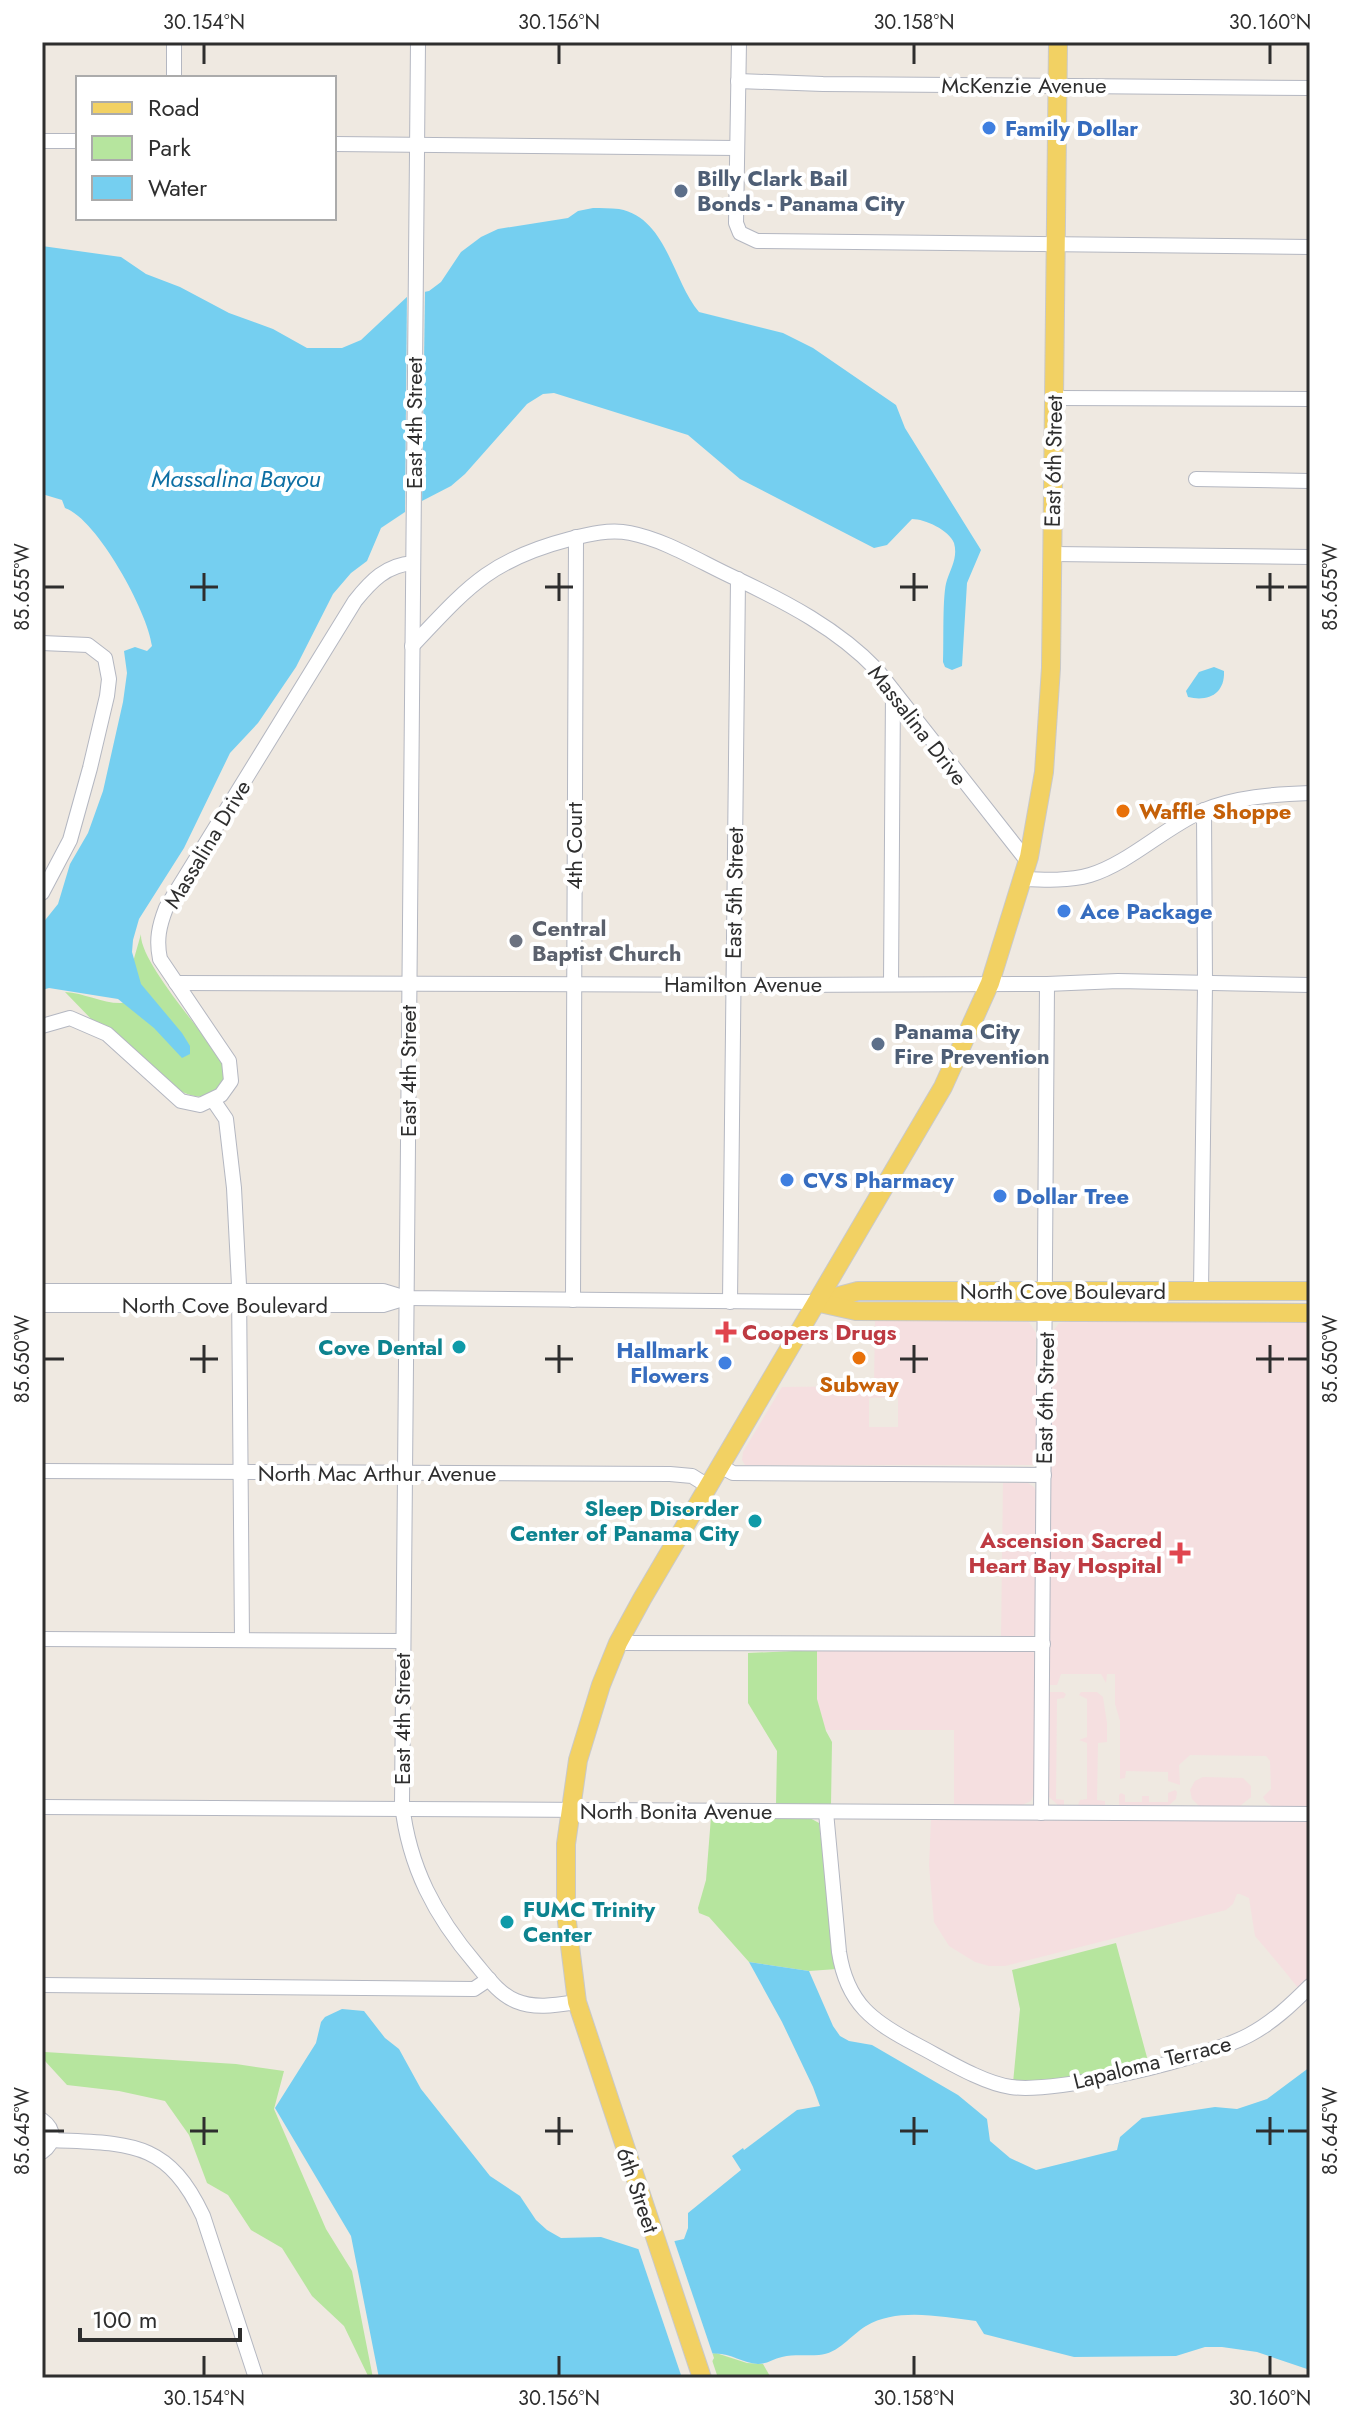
<svg xmlns="http://www.w3.org/2000/svg" width="1352" height="2420" font-family="Jost,sans-serif">
  <style>
    .medical { fill: #f5dfe0; fill-rule: evenodd }
    .green { fill: #b6e59e }
    .water { fill: #75cff0 }
    .pier { fill: #efe9e1 }
    .lines { fill: none; stroke-linecap: round; stroke-linejoin: round }
    .minor-casing { stroke: #b4b7c1; stroke-width: 16 }
    .major-casing { stroke: #c9c9c9; stroke-width: 20 }
    .minor { stroke: #fff; stroke-width: 14 }
    .major { stroke: #f2d163; stroke-width: 18 }
    .ticks { fill: none; stroke: #2e2e2e; stroke-width: 3 }
    .shop-dot { fill: #3f7fe0; stroke: #fff; stroke-width: 3 }
    .service-dot { fill: #5c6f8a; stroke: #fff; stroke-width: 3 }
    .food-dot { fill: #e8710a; stroke: #fff; stroke-width: 3 }
    .worship-dot { fill: #6b7280; stroke: #fff; stroke-width: 3 }
    .health-dot { fill: #e0444e; stroke: #fff; stroke-width: 3 }
    .culture-dot { fill: #0f9aa8; stroke: #fff; stroke-width: 3 }
    .labels { text-anchor: middle; dominant-baseline: central; stroke-width: 8; stroke-linejoin: round; paint-order: stroke }
    .street-label { font-size: 22px; fill: #2e2e2e; stroke: #fff }
    .shop-label { font-size: 22px; font-weight: bold; fill: #366cbe; stroke: #fff; text-anchor: start }
    .service-label { font-size: 22px; font-weight: bold; fill: #4e5e75; stroke: #fff; text-anchor: start }
    .food-label { font-size: 22px; font-weight: bold; fill: #c56008; stroke: #fff; text-anchor: start }
    .worship-label { font-size: 22px; font-weight: bold; fill: #5b616d; stroke: #fff; text-anchor: start }
    .health-label { font-size: 22px; font-weight: bold; fill: #be3a42; stroke: #fff; text-anchor: start }
    .culture-label { font-size: 22px; font-weight: bold; fill: #0d838f; stroke: #fff; text-anchor: end }
    .water-label { font-size: 24px; font-style: italic; fill: #0d6fa3; stroke: #fff }
    .neatline { fill: none; stroke: #2e2e2e; stroke-width: 3 }
    .ticks-label { font-size: 20px; text-anchor: middle; fill: #2e2e2e }
  </style>
  <rect width="100%" height="100%" fill="#efe9e1"/>
  <g class="medical">
    <path d="M875 1319 1029 1322 1036 1333 1035 1385 1039 1407 1037 1462 1034 1465H745L742 1460 743 1452 782 1387 874 1386ZM898 1397V1427H869V1398Z"/>
    <polygon points="1069,1321 1310,1322 1310,1807 1272,1806 1266,1802 1263,1797 1271,1789 1270,1761 1266,1756 1190,1755 1179,1765 1180,1785 1168,1781 1168,1772 1126,1771 1125,1778 1120,1779 1120,1721 1115,1704 1115,1674 1107,1674 1106,1683 1101,1674 1061,1674 1057,1685 1049,1685 1049,1692 1063,1692 1066,1694 1064,1698 1057,1699 1056,1799 1064,1800 1064,1805 1078,1805 1080,1800 1087,1799 1087,1743 1079,1740 1087,1737 1087,1699 1079,1695 1081,1692 1097,1692 1103,1697 1107,1723 1107,1742 1098,1743 1097,1800 1105,1801 1105,1806 1119,1806 1119,1795 1121,1793 1125,1795 1125,1802 1142,1802 1142,1796 1149,1796 1149,1802 1168,1802 1168,1793 1175,1790 1177,1792 1176,1799 1168,1806 1058,1805 1049,1797 1049,1694 1051,1495 1051,1406 1052,1333 1059,1323"/>
    <polygon points="1003,1483 1028,1483 1034,1487 1037,1494 1035,1633 1032,1637 1001,1637"/>
    <polygon points="817,1649 1033,1651 1035,1656 1034,1793 1031,1801 1022,1805 954,1806 954,1730 817,1730"/>
    <polygon points="1203,1777 1243,1778 1251,1786 1251,1797 1240,1806 1199,1806 1192,1799 1190,1790 1195,1781"/>
    <polygon points="931,1820 1310,1821 1310,1978 1299,1989 1277,1962 1255,1936 1249,1898 1240,1894 1237,1894 1233,1904 1226,1910 1005,1966 989,1966 975,1962 949,1946 934,1922 929,1865"/>
  </g>
  <g class="green">
    <path d="M141 934C139 961 205 1035 223 1061 223 1067 225 1076 223 1082 216 1103 190 1098 176 1088L96 1024 65 992C87 993 108 1007 130 1002L131 969Z"/>
    <polygon points="817,1650 817,1699 826,1731 832,1742 831,1805 776,1805 777,1751 748,1703 748,1653"/>
    <polygon points="711,1817 808,1817 819,1823 837,1969 809,1971 749,1962 709,1917 699,1913 698,1908 706,1880"/>
    <polygon points="1116,1943 1148,2061 1089,2076 1013,2083 1020,2009 1012,1970"/>
    <polygon points="45,2052 236,2064 284,2071 274,2109 326,2229 352,2271 373,2378 369,2378 344,2326 312,2296 282,2248 251,2230 228,2195 207,2183 189,2135 165,2101 119,2091 67,2085 45,2061"/>
    <polygon points="716,2353 747,2363 763,2364 771,2378 718,2378 710,2354"/>
  </g>
  <g class="water">
    <path d="M593 208C601 208 610 208 619 209 667 218 672 280 699 312L783 333 813 348 896 405 905 428 981 550 967 583 962 666 952 670 945 667 943 662C944 645 942 593 947 580 951 568 958 557 954 543 949 530 925 519 912 519L887 545 874 548 740 479 688 435 554 393 543 394 527 404 465 474 451 486 420 502 381 528 367 561 351 573 333 594 296 667 258 723 230 753 184 848 139 919 133 940 132 952 141 984 182 1033 190 1046V1054L182 1058 154 1028 118 999 49 988 42 990V924L58 904 70 864 88 833 103 791 123 702 127 673 124 651 135 647 147 651 152 646C148 612 97 519 65 508L62 500 42 494V246L121 257 146 274 180 287 229 313 273 329 307 348H342L361 340 409 295 429 291 441 282 461 252 481 237 498 229 568 218 578 211Z"/>
    <path d="M1214 667 1224 671C1225 694 1208 702 1188 697L1186 691 1199 672Z"/>
    <path d="M749 1962 809 1971 833 2026 840 2036 849 2041 872 2045 958 2095 987 2119 990 2141 1010 2158 1036 2170 1117 2150 1120 2137 1142 2118 1215 2107 1237 2109 1267 2099 1310 2067V2370L1257 2352 1222 2347H1205L1176 2356 1074 2357 984 2334 976 2321C941 2317 898 2307 866 2326 851 2335 838 2354 819 2355 807 2356 794 2354 782 2357 773 2359 767 2364 758 2364 741 2363 728 2351 710 2354L699 2378H379L351 2236 275 2108 316 2043 321 2022 325 2017 342 2009 364 2011 385 2038 399 2049 421 2089 490 2176 520 2196 536 2220 547 2230 561 2238 601 2237 638 2249 684 2239 688 2228V2213L741 2170 732 2156 743 2148 744 2150 797 2110 820 2106 813 2087 782 2022Z"/>
  </g>
  <g class="pier">
    <polygon points="425,290 422,505 405,516 407,292"/>
    <polygon points="673,2237 714,2358 703,2378 682,2378 637,2245"/>
  </g>
  <g class="lines">
    <g class="minor-casing">
      <g id="minor">
        <polyline points="174,42 174,78"/>
        <path d="M418 42 402 1804C409 1867 435 1916 476 1964 487 1977 499 1994 516 2001 535 2009 557 2005 577 2002"/>
        <polyline points="739,42 736,223 740,233 757,241 1310,247"/>
        <polyline points="738,81 823,84 1310,88"/>
        <polyline points="44,141 78,141"/>
        <polyline points="334,144 737,148"/>
        <polyline points="1054,398 1310,399"/>
        <polyline points="1196,479 1310,481"/>
        <polyline points="1053,554 1310,557"/>
        <polyline points="42,643 88,645 105,658 109,679 107,696 90,768 70,840 42,893"/>
        <path d="M412 646C467 588 489 560 570 539 589 534 610 529 630 533 666 540 702 563 735 578 786 602 838 629 877 670L1028 862"/>
        <path d="M1023 879C1046 880 1069 881 1090 875 1129 863 1164 828 1202 811 1234 797 1275 794 1310 793"/>
        <polyline points="176,983 779,985 1047,984 1118,981 1310,985"/>
        <polyline points="891,984 893,691"/>
        <path d="M42 1026 70 1018 107 1034 181 1101 200 1105 221 1095 231 1081 229 1061 160 959C156 940 159 926 166 908L355 601C371 581 386 565 413 563"/>
        <polyline points="213,1100 226,1119 234,1188 239,1285 242,1640"/>
        <polyline points="42,1291 383,1291 406,1298 817,1302"/>
        <polyline points="1201,1291 1205,984 1204,810"/>
        <polyline points="573,1300 576,537"/>
        <polyline points="730,1302 738,579"/>
        <polyline points="42,1305 383,1305 406,1298"/>
        <polyline points="720,1466 733,1473 1044,1475"/>
        <polyline points="42,1471 670,1474 692,1476 708,1486"/>
        <polyline points="42,1639 402,1641"/>
        <polyline points="618,1643 1043,1644"/>
        <polyline points="42,1807 1310,1814"/>
        <path d="M826 1812 839 1952C847 2004 873 2022 917 2045 944 2059 982 2083 1011 2087 1058 2094 1206 2058 1249 2035 1272 2023 1292 2004 1310 1986"/>
        <polyline points="1041,1813 1047,984"/>
        <polyline points="42,1985 474,1989 489,1979"/>
        <path d="M42 2120C55 2129 55 2143 42 2152"/>
        <path d="M52 2140C128 2144 167 2139 203 2216L256 2378"/>
      </g>
    </g>
    <g class="major-casing">
      <g id="major">
        <polyline points="817,1302 858,1291 1310,1291"/>
        <polyline points="820,1303 856,1311 1310,1313"/>
        <polyline points="702,2378 577,2002 566,1914 566,1844 578,1760 601,1685 618,1643 642,1599 943,1087 990,983 1029,857 1044,772 1051,668 1058,42"/>
      </g>
    </g>
    <use href="#minor" class="minor"/>
    <use href="#major" class="major"/>
  </g>
  <path class="ticks" d="M204 44V64M559 44V64M914 44V64M1270 44V64M204 573V601M559 573V601M914 573V601M1270 573V601M44 587H64M190 587H218M545 587H573M900 587H928M1256 587H1284M1288 587H1308M204 1345V1373M559 1345V1373M914 1345V1373M1270 1345V1373M44 1359H64M190 1359H218M545 1359H573M900 1359H928M1256 1359H1284M1288 1359H1308M204 2117V2145M559 2117V2145M914 2117V2145M1270 2117V2145M44 2131H64M190 2131H218M545 2131H573M900 2131H928M1256 2131H1284M1288 2131H1308M204 2356V2376M559 2356V2376M914 2356V2376M1270 2356V2376"/>
  <g class="shop-dot">
    <circle cx="989" cy="128" r="8"/>
    <circle cx="1064" cy="911" r="8"/>
    <circle cx="787" cy="1180" r="8"/>
    <circle cx="1000" cy="1196" r="8"/>
    <circle cx="725" cy="1363" r="8"/>
  </g>
  <g class="service-dot">
    <circle cx="681" cy="191" r="8"/>
    <circle cx="878" cy="1044" r="8"/>
  </g>
  <g class="food-dot">
    <circle cx="1123" cy="811" r="8"/>
    <circle cx="859" cy="1358" r="8"/>
  </g>
  <circle class="worship-dot" cx="516" cy="941" r="8"/>
  <g class="health-dot">
    <path d="M722 1320h8v8h8v8h-8v8h-8v-8h-8v-8h8z"/>
    <path d="M1176 1541h8v8h8v8h-8v8h-8v-8h-8v-8h8z"/>
  </g>
  <g class="culture-dot">
    <circle cx="459" cy="1347" r="8"/>
    <circle cx="755" cy="1521" r="8"/>
    <circle cx="507" cy="1922" r="8"/>
  </g>
  <g class="labels">
    <g class="street-label">
      <text x="1024" y="85">McKenzie Avenue</text>
      <text transform="translate(414 423) rotate(-90)">East 4th Street</text>
      <text transform="translate(1053 461) rotate(-89)">East 6th Street</text>
      <text transform="translate(918 725) rotate(52)">Massalina Drive</text>
      <text transform="translate(207 844) rotate(-59)">Massalina Drive</text>
      <text transform="translate(574 846) rotate(-90)">4th Court</text>
      <text transform="translate(734 893) rotate(-89)">East 5th Street</text>
      <text x="743" y="984">Hamilton Avenue</text>
      <text transform="translate(408 1071) rotate(-90)">East 4th Street</text>
      <text x="1063" y="1291">North Cove Boulevard</text>
      <text x="225" y="1305">North Cove Boulevard</text>
      <text transform="translate(1045 1398) rotate(-89)">East 6th Street</text>
      <text x="377" y="1473">North Mac Arthur Avenue</text>
      <text transform="translate(402 1719) rotate(-90)">East 4th Street</text>
      <text x="676" y="1811">North Bonita Avenue</text>
      <text transform="translate(1152 2062) rotate(-14)">Lapaloma Terrace</text>
      <text transform="translate(638 2190) rotate(71)">6th Street</text>
    </g>
    <g class="shop-label">
      <text x="1005" y="128">Family Dollar</text>
      <text x="1080" y="911">Ace Package</text>
      <text x="803" y="1180">CVS Pharmacy</text>
      <text x="1016" y="1196">Dollar Tree</text>
      <text x="709" y="1350" text-anchor="end">Hallmark<tspan x="709" dy="25">Flowers</tspan></text>
    </g>
    <g class="service-label">
      <text x="697" y="178">Billy Clark Bail<tspan x="697" dy="25">Bonds - Panama City</tspan></text>
      <text x="894" y="1031">Panama City<tspan x="894" dy="25">Fire Prevention</tspan></text>
    </g>
    <g class="food-label">
      <text x="1139" y="811">Waffle Shoppe</text>
      <text x="859" y="1384" text-anchor="middle">Subway</text>
    </g>
    <g class="worship-label">
      <text x="532" y="928">Central<tspan x="532" dy="25">Baptist Church</tspan></text>
    </g>
    <g class="health-label">
      <text x="742" y="1332">Coopers Drugs</text>
      <text x="1162" y="1540" text-anchor="end">Ascension Sacred<tspan x="1162" dy="25">Heart Bay Hospital</tspan></text>
    </g>
    <g class="culture-label">
      <text x="443" y="1347">Cove Dental</text>
      <text x="739" y="1508">Sleep Disorder<tspan x="739" dy="25">Center of Panama City</tspan></text>
      <text x="523" y="1909" text-anchor="start">FUMC Trinity<tspan x="523" dy="25">Center</tspan></text>
    </g>
    <g class="water-label">
      <text x="236" y="478">Massalina Bayou</text>
    </g>
  </g>
  <rect width="1352" height="2420" fill="none" stroke="#ffffff" stroke-width="88"/>
  <rect x="76" y="76" width="260" height="144" fill="#ffffff" stroke="#ababab" stroke-width="2"/>
  <rect x="92" y="102" width="40" height="12" fill="#f2d163" stroke="#ababab" stroke-width="2"/>
  <text x="148" y="116" font-size="24" fill="#2e2e2e">Road</text>
  <rect x="92" y="136" width="40" height="24" fill="#b6e59e" stroke="#ababab" stroke-width="2"/>
  <text x="148" y="156" font-size="24" fill="#2e2e2e">Park</text>
  <rect x="92" y="176" width="40" height="24" fill="#75cff0" stroke="#ababab" stroke-width="2"/>
  <text x="148" y="196" font-size="24" fill="#2e2e2e">Water</text>
  <path d="M80 2328v12h160v-12" fill="none" stroke="#2e2e2e" stroke-width="4"/>
  <text x="92" y="2328" font-size="24" fill="#2e2e2e" stroke="#ffffff" stroke-width="6" paint-order="stroke">100 m</text>
  <rect x="44" y="44" width="1264" height="2332" class="neatline"/>
  <g class="ticks-label">
    <text x="204" y="29">30.154°N</text>
    <text x="559" y="29">30.156°N</text>
    <text x="914" y="29">30.158°N</text>
    <text x="1270" y="29">30.160°N</text>
    <text transform="translate(22 587) rotate(-90)" y="7">85.655°W</text>
    <text transform="translate(1330 587) rotate(-90)" y="7">85.655°W</text>
    <text transform="translate(22 1359) rotate(-90)" y="7">85.650°W</text>
    <text transform="translate(1330 1359) rotate(-90)" y="7">85.650°W</text>
    <text transform="translate(22 2131) rotate(-90)" y="7">85.645°W</text>
    <text transform="translate(1330 2131) rotate(-90)" y="7">85.645°W</text>
    <text x="204" y="2405">30.154°N</text>
    <text x="559" y="2405">30.156°N</text>
    <text x="914" y="2405">30.158°N</text>
    <text x="1270" y="2405">30.160°N</text>
  </g>
</svg>
